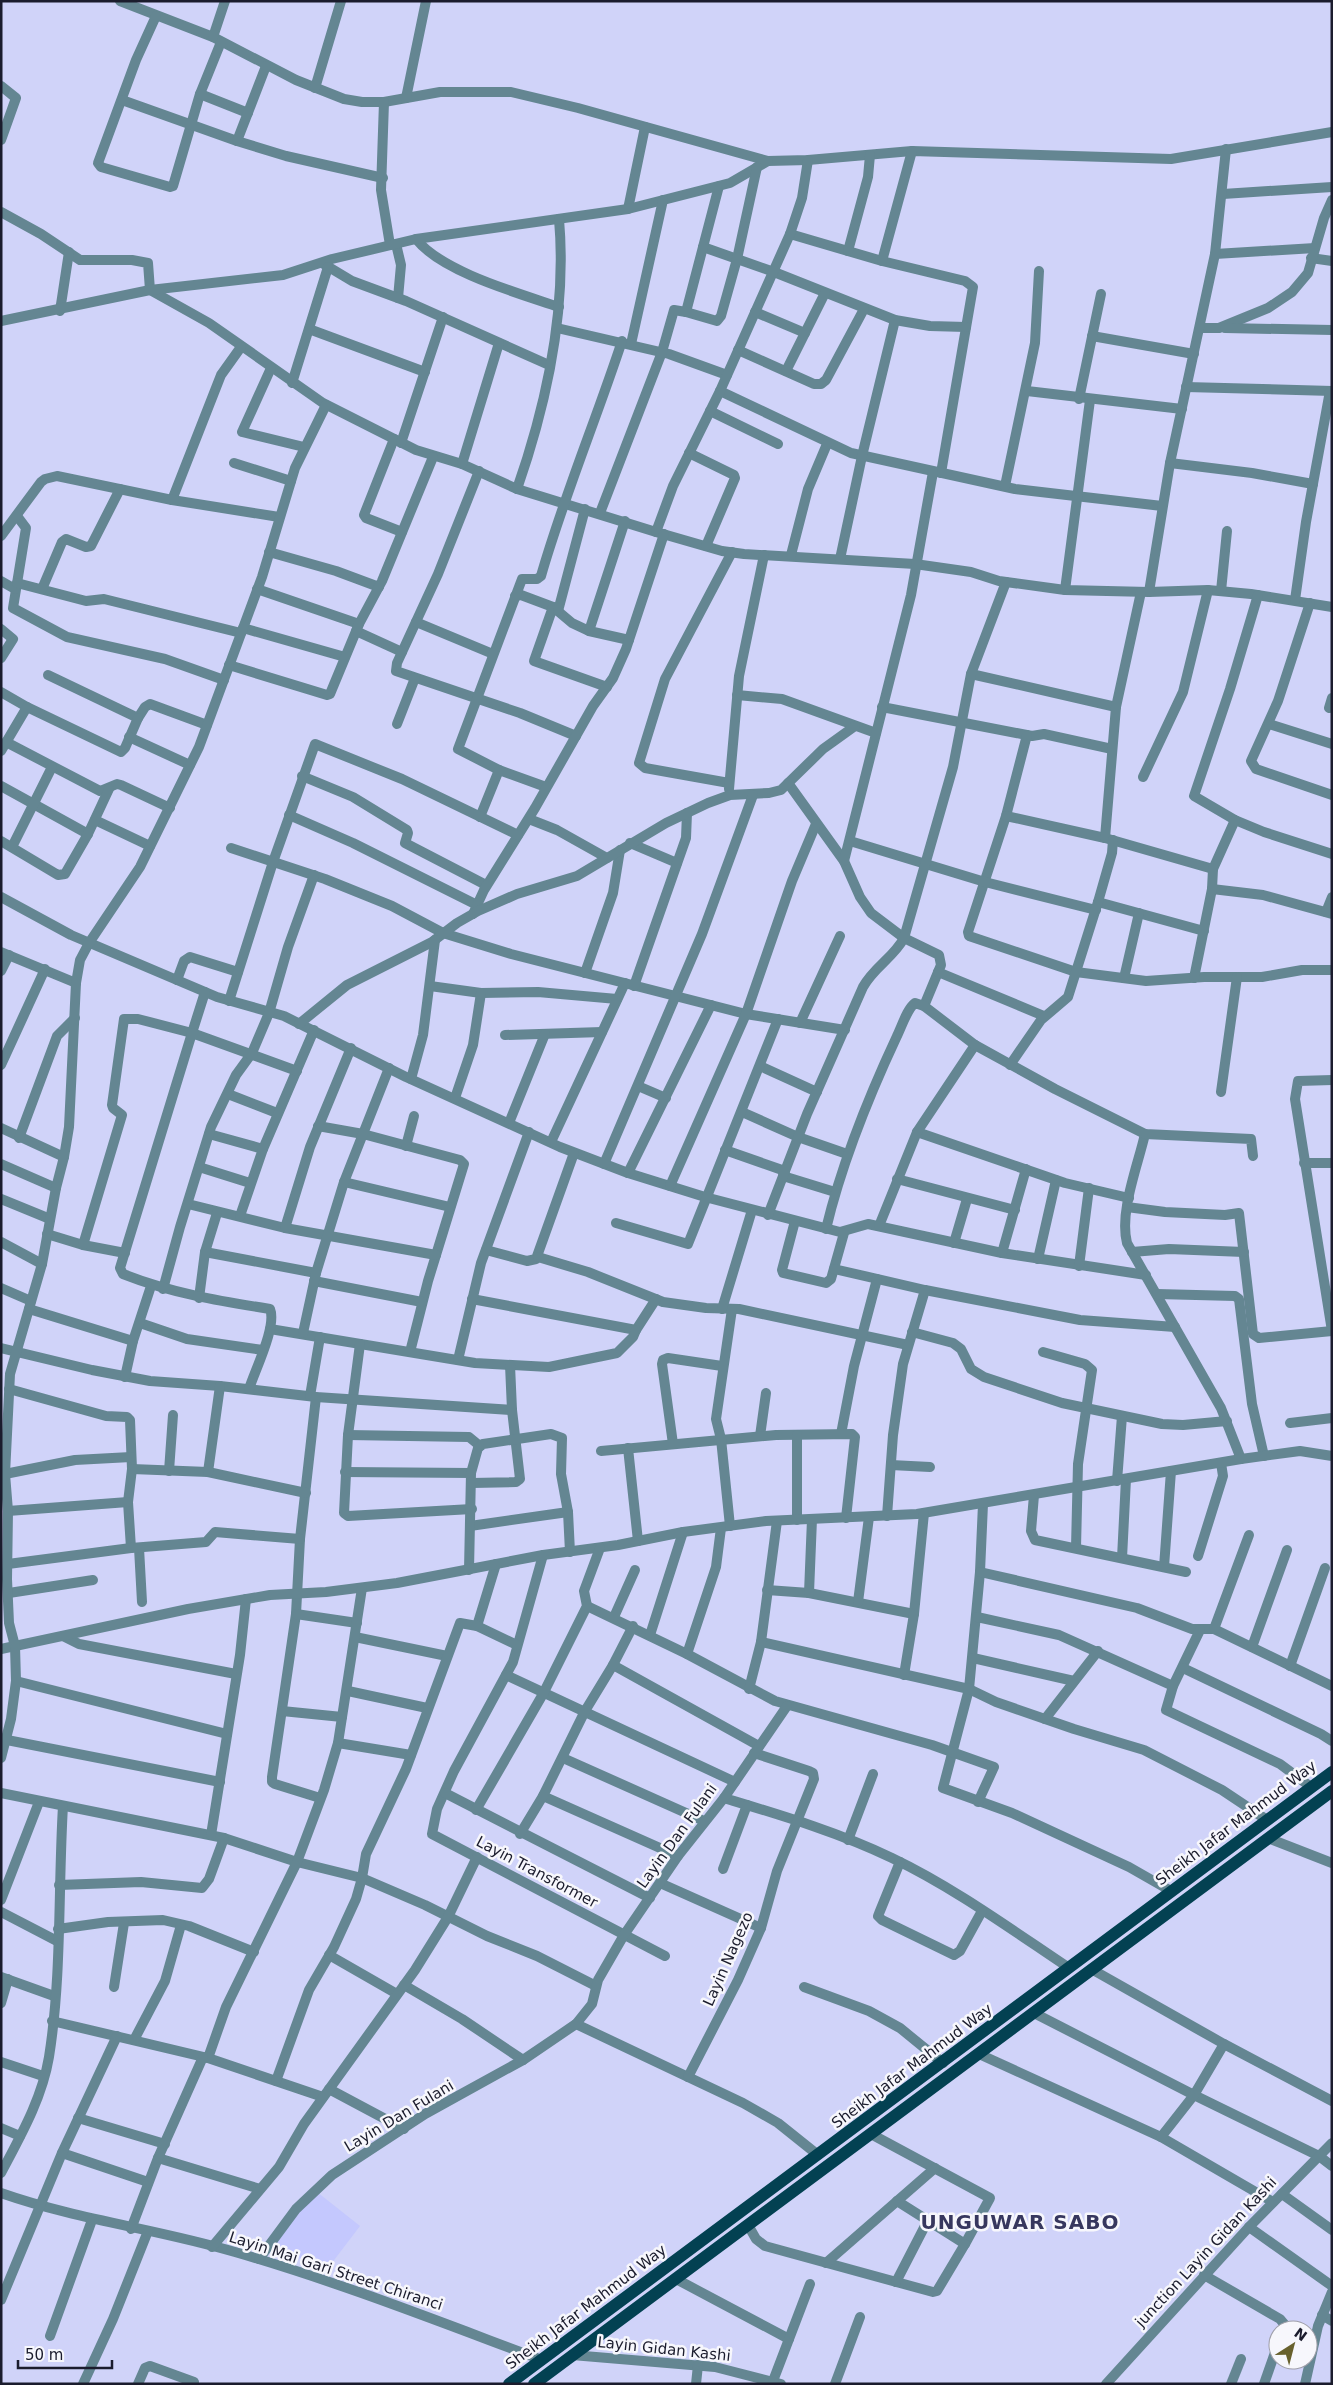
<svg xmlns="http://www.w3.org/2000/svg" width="1333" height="2385" font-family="'DejaVu Sans',sans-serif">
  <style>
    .built { fill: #c4c8fe }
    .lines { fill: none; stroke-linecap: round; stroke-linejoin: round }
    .street { stroke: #648692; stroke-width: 10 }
    .primary { stroke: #034152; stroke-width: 12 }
    .labels { text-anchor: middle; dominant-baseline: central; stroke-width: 5; stroke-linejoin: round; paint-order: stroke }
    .street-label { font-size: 15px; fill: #1b1c2d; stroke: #f7f7fc }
    .district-label { font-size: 20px; font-weight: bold; letter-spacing: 1px; fill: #37375e; stroke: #f7f7fc }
  </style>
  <rect width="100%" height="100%" fill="#d0d3f9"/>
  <polygon class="built" points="317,2192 360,2226 328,2268 264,2247"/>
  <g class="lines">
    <g class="street">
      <polyline points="120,1 213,37 296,80 344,99 362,102 384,102 440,92 511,92 578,108 768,161 808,160 912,151 1171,159 1332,132"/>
      <polyline points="156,16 136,60 98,163 101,167 170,187 173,186 200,94 221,42"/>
      <polyline points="213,37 225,1"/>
      <polyline points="1,86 16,98 1,140"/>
      <polyline points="315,88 341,1"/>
      <polyline points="200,94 248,113"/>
      <polyline points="406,98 426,1"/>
      <polyline points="122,100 237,141 286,156 383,178"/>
      <polyline points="384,102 381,190 390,245"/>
      <polyline points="237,141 266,66"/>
      <polyline points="1223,194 1332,187"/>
      <polyline points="628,209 645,127"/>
      <polyline points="1,212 41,234 80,260 132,260 148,263 150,290 209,323 323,403 416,450 462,464 517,489 656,532 722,551 744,554 915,564 971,572 999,581 1065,590 1149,592 1208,590 1251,594 1332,607"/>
      <polyline points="790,234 882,261 965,281 973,287 941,473"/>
      <path d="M416 239C442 272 518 293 559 307"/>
      <polyline points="396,244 401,265 398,298"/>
      <polyline points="703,247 774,272 895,320 930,326 966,327"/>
      <polyline points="848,251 868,177 870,155"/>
      <polyline points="1215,254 1315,248"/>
      <polyline points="1311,258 1332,261"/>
      <polyline points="882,261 912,151"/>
      <polyline points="322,263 352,281 406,301 549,365"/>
      <polyline points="60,311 69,252"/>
      <polyline points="686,312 719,186"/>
      <polyline points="755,312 805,333"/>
      <polyline points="1,321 150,290 283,275 332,259 416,239 628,209 730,183 768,161"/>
      <polyline points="557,328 669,354 727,375"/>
      <polyline points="1201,328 1219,328 1268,308 1292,292 1308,273 1324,218 1332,200"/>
      <polyline points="1225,328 1332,330"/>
      <polyline points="309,329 425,372"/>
      <polyline points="1092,336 1194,354"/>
      <polyline points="631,344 663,200"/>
      <polyline points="738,350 814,384 821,384 826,380 864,309"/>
      <polyline points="271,368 242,432 304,447"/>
      <polyline points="786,371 825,293"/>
      <polyline points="292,383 328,267"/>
      <polyline points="1186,387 1332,391"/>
      <polyline points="720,391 851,453 1015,489 1162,506"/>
      <polyline points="1027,391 1182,409"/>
      <polyline points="1079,399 1101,294"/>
      <polyline points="710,411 778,444"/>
      <polyline points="394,439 364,515 366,518 402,532"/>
      <polyline points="401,443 443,317"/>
      <polyline points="689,453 734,475 735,478 706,546"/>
      <polyline points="234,463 291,481"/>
      <polyline points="1170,463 1252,473 1313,484"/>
      <polyline points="462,464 499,343"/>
      <polyline points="479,471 438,574 397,663 396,671 520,713 576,736"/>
      <polyline points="1005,486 1035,343 1039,271"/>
      <path d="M517 489C547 403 567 310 559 219"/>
      <polyline points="172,500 221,375 241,347"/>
      <polyline points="600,513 662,352 674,310 686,312 717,321 721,316 737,259 757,167"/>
      <polyline points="17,516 26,528 13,608 67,637 165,659 224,680"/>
      <polyline points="656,532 673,486 720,391 790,234 802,198 808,160"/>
      <polyline points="1,536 41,482 45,479 57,476 172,500 279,517"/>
      <polyline points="269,552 336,571 379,587"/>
      <polyline points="791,555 808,489 827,444"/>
      <polyline points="840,559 862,456 895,320"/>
      <polyline points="1,581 15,589"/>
      <polyline points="17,583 86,601 104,599 241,633"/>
      <polyline points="42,589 62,542 66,539 86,547 91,546 120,489"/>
      <polyline points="257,589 359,624"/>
      <polyline points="1065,590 1090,400"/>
      <polyline points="1221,591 1227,531"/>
      <polyline points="1149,592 1170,463 1215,254 1226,149"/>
      <polyline points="1258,595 1230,689 1194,796 1235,820 1264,832 1332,854"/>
      <polyline points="515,596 521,595 553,607 572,623 589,631 629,640"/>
      <polyline points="1295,600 1306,522 1330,391"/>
      <polyline points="1310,603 1278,701 1251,761 1256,769 1332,795"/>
      <polyline points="553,607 534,661 607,687"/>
      <polyline points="558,611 585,509"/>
      <polyline points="416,622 493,654"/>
      <polyline points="243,628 345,657"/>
      <polyline points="1,629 13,639 1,658"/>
      <polyline points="356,631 402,652"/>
      <polyline points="589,631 625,521"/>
      <polyline points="229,665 327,695 330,694 359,624 382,581 433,457"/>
      <polyline points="971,674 1116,707"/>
      <polyline points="48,675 138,718 145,707 150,704 207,725"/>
      <polyline points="1,692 27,707 121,752 125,748 138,718"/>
      <polyline points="737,695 782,699 876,733"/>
      <polyline points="882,707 1032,736 1044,734 1112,749"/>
      <polyline points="1329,708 1332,698"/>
      <polyline points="397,724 415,678"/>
      <polyline points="1269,724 1332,744"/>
      <polyline points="1027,735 1006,816 968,932 969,936 1076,972 1146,981 1204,977 1262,977 1302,970 1332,970"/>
      <polyline points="129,737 190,765"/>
      <polyline points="6,742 100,791 117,784 121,785 170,808"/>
      <polyline points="1,751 27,707"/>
      <polyline points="302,776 353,797 407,830 408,833 405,843 486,885"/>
      <polyline points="1143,777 1183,692 1208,590"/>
      <polyline points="729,783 645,768 639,763 665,679 732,552"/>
      <polyline points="788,783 844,861 860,897 871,913 904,938 939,955 941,965 924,1006"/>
      <polyline points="1,786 88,834"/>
      <path d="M546 787 499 770 458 749 522 579H537L541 576C564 496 596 420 622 341"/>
      <polyline points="729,789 739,676 764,555"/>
      <polyline points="289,815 353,843 477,905"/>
      <polyline points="1006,816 1105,838 1213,869"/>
      <polyline points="480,817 499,770"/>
      <polyline points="529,819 557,830 607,858"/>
      <polyline points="95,820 150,846"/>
      <polyline points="1105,838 1116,707 1141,592"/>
      <polyline points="1,841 58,875 65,874 88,834 109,789"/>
      <polyline points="850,841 985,882 1096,910"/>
      <polyline points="630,843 677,863"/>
      <polyline points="12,847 52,767"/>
      <polyline points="231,848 325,879 392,906 443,933 511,954 746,1014 845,1030"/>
      <polyline points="844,861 911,595 933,472"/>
      <polyline points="1212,889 1263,895 1332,914"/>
      <polyline points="1,897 71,935 217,997 284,1016 406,1077 560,1147 628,1173 705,1197 840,1232 868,1224 1002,1253 1146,1275"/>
      <polyline points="1098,902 1204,931"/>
      <polyline points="1326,912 1332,897"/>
      <polyline points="473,914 484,890 535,808 593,706 613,678 626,649 664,534"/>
      <polyline points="1,952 76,983"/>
      <polyline points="1,971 9,955"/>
      <polyline points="938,972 1044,1016"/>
      <polyline points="585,973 613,893 620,850"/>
      <polyline points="1124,978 1139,913"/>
      <polyline points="1194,978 1212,889 1213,869 1235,820"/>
      <polyline points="177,980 184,961 190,957 238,972"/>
      <polyline points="430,986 481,993 538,992 617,999"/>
      <polyline points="634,986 686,838 687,813"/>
      <polyline points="229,1001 273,862 315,744 402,779 518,835"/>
      <polyline points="800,1023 840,936"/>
      <polyline points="299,1024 347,985 432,942 457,923 478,911 517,894 577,876 666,823 708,803 730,795 769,793 781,790 823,749 855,726"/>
      <polyline points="505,1035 602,1032"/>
      <polyline points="1,1065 45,969"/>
      <polyline points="1010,1065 1041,1020 1068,997 1098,902 1112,853 1113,840"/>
      <polyline points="760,1066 817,1092"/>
      <polyline points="411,1079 423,1035 435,940"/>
      <polyline points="638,1086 666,1098"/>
      <polyline points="1221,1092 1237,977"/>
      <polyline points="228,1094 277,1113"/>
      <polyline points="455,1098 473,1045 481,993"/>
      <polyline points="742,1112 798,1137 847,1154"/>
      <polyline points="509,1123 545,1034"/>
      <polyline points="318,1126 363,1134 460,1160 464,1164 428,1281 410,1352"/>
      <polyline points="1,1128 64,1157"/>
      <polyline points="917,1132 1065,1183 1129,1198"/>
      <polyline points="209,1134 263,1149"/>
      <path d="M1145 1134C1138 1165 1119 1212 1127 1243L1221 1408 1241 1459"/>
      <polyline points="19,1138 57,1036 75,1018"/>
      <polyline points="551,1142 625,983"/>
      <polyline points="406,1146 414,1116"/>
      <polyline points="725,1150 785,1171"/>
      <polyline points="1304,1163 1332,1163"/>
      <polyline points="1,1164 56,1188"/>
      <polyline points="604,1164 702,934 753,795"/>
      <polyline points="199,1167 250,1183"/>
      <polyline points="628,1173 711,1005"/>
      <polyline points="783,1176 835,1192"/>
      <polyline points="897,1179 1015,1210"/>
      <polyline points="344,1182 450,1207"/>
      <polyline points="670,1186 746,1014 792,881 816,824"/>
      <polyline points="1,1199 50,1219"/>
      <polyline points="188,1204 285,1228 436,1255"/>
      <polyline points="1127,1207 1165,1212 1225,1215 1239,1213 1253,1334 1259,1338 1332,1331"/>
      <path d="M768 1215 807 1114 863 987C874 967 894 957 904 938L953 767 971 674 1006 582"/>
      <polyline points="240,1216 263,1149 314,1030"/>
      <polyline points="795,1221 782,1270 783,1273 826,1283 831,1279 844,1233"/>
      <polyline points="616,1223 688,1244 778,1019"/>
      <polyline points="879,1226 917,1132 975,1045"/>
      <polyline points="285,1228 310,1147 351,1048"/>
      <path d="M826 1229C842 1162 868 1098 897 1036 902 1026 907 1009 915 1003L924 1006 975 1045 1055 1089 1145 1134 1251 1139 1253 1156"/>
      <polyline points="47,1234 83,1245 125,1253"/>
      <polyline points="1,1242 42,1264"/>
      <polyline points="954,1243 967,1199"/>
      <polyline points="83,1245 122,1115 113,1108 112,1105 124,1019 138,1019 192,1033 205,992"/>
      <polyline points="486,1250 527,1261 536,1259 574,1153"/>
      <polyline points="205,1252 316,1273"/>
      <polyline points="1132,1252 1169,1249 1244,1252"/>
      <polyline points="1002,1253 1026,1169"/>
      <polyline points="538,1257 588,1272 663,1302 706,1308 739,1309 908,1345"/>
      <polyline points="1038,1259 1056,1180"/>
      <polyline points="1079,1266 1089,1188"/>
      <polyline points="834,1269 925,1290 1080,1320 1175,1327"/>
      <polyline points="314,1281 422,1302"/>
      <polyline points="1,1288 31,1301"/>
      <polyline points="163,1289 180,1227 211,1127 236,1075 252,1053 269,1013 288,947 314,875"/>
      <polyline points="1157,1294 1235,1296 1239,1299 1252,1404 1264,1456"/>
      <polyline points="199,1298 205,1252 217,1213"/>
      <polyline points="472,1299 636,1330 656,1299"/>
      <polyline points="29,1309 133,1341"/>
      <polyline points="722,1309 752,1210"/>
      <polyline points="140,1323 187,1339 263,1350"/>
      <polyline points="270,1329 475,1363 549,1367 617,1353 633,1337 636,1330"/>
      <polyline points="1332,1331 1295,1099 1298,1081 1332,1080"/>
      <polyline points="912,1332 953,1343 961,1349 971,1369 984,1377 1062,1403 1162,1424 1183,1425 1227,1421"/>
      <polyline points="303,1333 316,1273 344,1182 389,1068"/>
      <polyline points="360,1344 348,1435 344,1513 348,1516 472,1509"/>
      <polyline points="1,1348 92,1370 150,1381 220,1386 316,1397 512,1410"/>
      <polyline points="1043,1352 1085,1364 1092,1370 1078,1464 1076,1548"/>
      <polyline points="458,1360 481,1263 529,1132"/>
      <polyline points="125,1377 133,1341 151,1286"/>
      <polyline points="9,1389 106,1416 127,1417 130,1420 132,1469 128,1502 131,1548"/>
      <path d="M249 1389C255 1370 277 1326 270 1309 219 1301 171 1293 123 1274L120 1268 192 1033 297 1071"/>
      <polyline points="310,1396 320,1337"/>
      <polyline points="316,1397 300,1539 296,1614 272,1777 272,1782 275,1784 320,1798"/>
      <polyline points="1290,1423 1332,1418"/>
      <polyline points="841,1434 854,1366 877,1279"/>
      <polyline points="348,1435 469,1437 480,1446"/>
      <polyline points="760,1436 766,1393"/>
      <polyline points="673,1444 662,1364 663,1360 668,1358 722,1366"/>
      <polyline points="628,1448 638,1541"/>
      <polyline points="601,1451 776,1435 852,1434 855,1437 846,1518"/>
      <polyline points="891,1465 930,1467"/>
      <polyline points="132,1469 208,1472 306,1493"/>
      <polyline points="169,1471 173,1415"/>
      <polyline points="208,1472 220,1386"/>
      <polyline points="345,1472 471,1473"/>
      <polyline points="5,1474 75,1460 131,1457"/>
      <polyline points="1117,1481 1122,1416"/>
      <polyline points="472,1483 516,1482 520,1479 512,1410 510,1365"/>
      <polyline points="1034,1495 1031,1531 1035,1540 1186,1572"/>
      <polyline points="983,1504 980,1572 969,1689 943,1788 1012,1813 1129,1867 1171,1891"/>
      <polyline points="8,1511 128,1502"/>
      <polyline points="887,1516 893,1435 903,1364 925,1290"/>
      <polyline points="797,1520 797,1435"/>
      <polyline points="470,1526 568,1512"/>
      <polyline points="730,1526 721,1439 716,1419 732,1309"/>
      <polyline points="139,1548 142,1602"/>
      <polyline points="543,1555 513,1662 454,1771 437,1809 432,1834 665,1956"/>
      <polyline points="1198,1556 1223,1476 1221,1463"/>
      <polyline points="1122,1558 1126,1479"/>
      <polyline points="8,1564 131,1548 206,1542 215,1532 300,1539"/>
      <polyline points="1164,1567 1171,1471"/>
      <polyline points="469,1570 471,1473 478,1448 483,1444 551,1434 562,1438 561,1474 568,1512 570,1552"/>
      <polyline points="980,1572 1137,1608 1192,1629 1214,1629 1332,1686"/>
      <polyline points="767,1590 809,1593 914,1614"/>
      <polyline points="9,1593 93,1580"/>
      <polyline points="809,1593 812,1519"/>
      <polyline points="858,1602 869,1517"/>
      <polyline points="587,1606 687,1654 775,1701 932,1745 994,1767 978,1802"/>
      <polyline points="296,1614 357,1623"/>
      <polyline points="614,1617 635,1570"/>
      <polyline points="977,1617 1059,1635 1173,1686"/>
      <polyline points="477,1626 496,1564"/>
      <polyline points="1214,1629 1249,1535"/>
      <polyline points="1200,1630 1173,1686 1166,1710 1280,1764 1311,1787"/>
      <polyline points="650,1635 683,1532"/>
      <polyline points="63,1636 79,1644 236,1674"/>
      <polyline points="355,1637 447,1656"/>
      <polyline points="761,1642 969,1689 996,1702 1074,1729 1144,1750 1222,1790 1267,1820"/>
      <polyline points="1252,1647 1287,1550"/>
      <polyline points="1,1649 188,1609 270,1595 326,1592 397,1583 543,1555 618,1545 683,1532 766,1521 917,1514 1241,1459 1300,1451 1332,1456"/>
      <polyline points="687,1654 716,1567 721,1528"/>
      <polyline points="973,1658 1074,1681"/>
      <polyline points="613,1665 759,1746"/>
      <polyline points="1290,1666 1325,1568"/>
      <polyline points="1183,1668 1321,1734 1332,1741"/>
      <polyline points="506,1675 735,1782"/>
      <polyline points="904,1675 914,1614 924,1513"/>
      <polyline points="16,1681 227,1734"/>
      <polyline points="749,1689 761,1642 777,1521"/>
      <polyline points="348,1691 427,1708"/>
      <polyline points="282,1711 342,1717"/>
      <polyline points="1045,1719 1098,1651"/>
      <polyline points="7,1740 220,1782"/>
      <polyline points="338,1743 411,1755"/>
      <polyline points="1,1758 11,1719 16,1681 15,1646 9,1623 7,1579 8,1511 5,1474 10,1374 42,1264 56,1188 64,1157 69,1127 76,983 80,960 89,943 140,867 199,747 262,577 295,468 326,405"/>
      <polyline points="563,1758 704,1821"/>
      <polyline points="1,1793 224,1838 297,1862 362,1878 425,1905 487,1936 537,1956 596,1986"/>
      <polyline points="445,1793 650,1898"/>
      <polyline points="543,1796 678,1856"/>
      <path d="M724 1798C780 1815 838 1832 892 1858 953 1887 1012 1930 1069 1968"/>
      <polyline points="476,1810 543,1694 587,1606 584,1591 600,1548"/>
      <polyline points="520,1834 543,1796 585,1711 613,1665 633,1626"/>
      <polyline points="211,1835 240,1655 246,1599"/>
      <polyline points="1268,1838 1332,1863"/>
      <polyline points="848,1840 873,1774"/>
      <polyline points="900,1862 880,1911 878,1916 882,1920 954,1955 960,1951 982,1911"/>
      <polyline points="723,1869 747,1805"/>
      <polyline points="660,1883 761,1928"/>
      <polyline points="59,1885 141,1882 202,1888 209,1879 224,1838"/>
      <polyline points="1,1900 39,1802"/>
      <polyline points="1,1912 57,1941"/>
      <polyline points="58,1929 108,1922 163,1920 189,1926 254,1952"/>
      <polyline points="329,1955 397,1994"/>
      <polyline points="1093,1970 1224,2044 1332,2101"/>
      <polyline points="1,1977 54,1996"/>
      <polyline points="404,1985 462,2019 523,2060"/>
      <polyline points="114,1987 124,1923"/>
      <polyline points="804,1987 869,2011 900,2028 943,2063"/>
      <polyline points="1,2003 8,1979"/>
      <polyline points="1034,2013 1194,2095 1319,2156 1332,2166"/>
      <polyline points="52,2021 208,2058 323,2097"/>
      <polyline points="576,2024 743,2103 778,2123 818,2155"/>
      <polyline points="134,2040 165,1981 181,1925"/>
      <polyline points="979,2054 1161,2137 1273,2202"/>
      <polyline points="208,2058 226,2007 297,1862 324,1790 338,1743 362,1588"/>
      <polyline points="1,2062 43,2076"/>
      <polyline points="688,2077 738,1980 761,1928 777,1871 814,1779 813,1773 809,1771 754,1753"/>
      <polyline points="276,2081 309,1990 334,1947 356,1899 362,1878 366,1854 406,1769 460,1623 477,1626 517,1645"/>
      <polyline points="329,2089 404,2129"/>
      <polyline points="78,2118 165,2144"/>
      <polyline points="1,2128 20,2136"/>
      <polyline points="871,2134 990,2198 965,2244 897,2201"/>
      <polyline points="1161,2137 1194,2095 1224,2044"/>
      <polyline points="62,2153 148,2182"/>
      <polyline points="158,2158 260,2189"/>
      <path d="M1 2173C20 2137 42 2099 49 2057 62 1975 58 1889 63 1806"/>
      <path d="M1 2193C78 2220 158 2229 235 2252 339 2282 440 2322 542 2360"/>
      <polyline points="1282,2194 1332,2230"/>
      <polyline points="748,2225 756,2239 765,2246 933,2292 937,2291 965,2244"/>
      <polyline points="1249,2227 1332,2286"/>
      <polyline points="131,2229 158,2158 203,2057"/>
      <polyline points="212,2247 279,2167 304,2124 415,1970 448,1917 477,1857"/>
      <polyline points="259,2259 296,2209 332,2175 425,2114 523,2060 576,2024 592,2004 598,1980 624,1935 678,1856 724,1798 787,1706"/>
      <polyline points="826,2263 935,2168"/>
      <polyline points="1204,2275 1280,2319 1285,2325 1283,2330"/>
      <polyline points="676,2279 789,2339"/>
      <polyline points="896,2282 928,2220"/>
      <polyline points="1,2300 62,2153 117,2036"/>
      <polyline points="1322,2315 1332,2321"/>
      <polyline points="50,2336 92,2220"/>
      <polyline points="572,2355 715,2367 781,2384"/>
      <polyline points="773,2381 810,2284"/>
      <polyline points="83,2384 113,2319 148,2231"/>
      <polyline points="138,2384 145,2368 150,2366 194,2382"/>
      <polyline points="696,2384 698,2365"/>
      <polyline points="835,2384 860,2317"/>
      <polyline points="1106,2384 1249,2227 1332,2143"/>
      <polyline points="1231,2384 1241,2359"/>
      <polyline points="1264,2384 1278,2344"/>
      <polyline points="1305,2384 1318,2326 1332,2292"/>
    </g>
    <g class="primary">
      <polyline points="509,2384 1332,1772"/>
      <polyline points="534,2384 1332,1791"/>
    </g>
  </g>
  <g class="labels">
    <g class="street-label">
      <text transform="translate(1236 1823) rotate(-37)">Sheikh Jafar Mahmud Way</text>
      <text transform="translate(677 1836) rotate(-54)">Layin Dan Fulani</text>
      <text transform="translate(537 1872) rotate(28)">Layin Transformer</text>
      <text transform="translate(728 1959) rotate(-66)">Layin Nagezo</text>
      <text transform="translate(912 2066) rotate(-37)">Sheikh Jafar Mahmud Way</text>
      <text transform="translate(399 2116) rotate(-31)">Layin Dan Fulani</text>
      <text transform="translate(1206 2252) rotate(-47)">junction Layin Gidan Kashi</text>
      <text transform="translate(336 2271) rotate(18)">Layin Mai Gari Street Chiranci</text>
      <text transform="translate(586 2307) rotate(-37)">Sheikh Jafar Mahmud Way</text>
      <text transform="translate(664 2349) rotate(6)">Layin Gidan Kashi</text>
    </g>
    <g class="district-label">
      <text x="1020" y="2222">UNGUWAR SABO</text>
    </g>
  </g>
  <rect width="1333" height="2385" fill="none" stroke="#1b1c2d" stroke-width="5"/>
  <g transform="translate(1293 2345) rotate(36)"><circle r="24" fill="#f7f7fc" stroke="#9f9fa9"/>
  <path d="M0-4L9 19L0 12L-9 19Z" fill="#68612d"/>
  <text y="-8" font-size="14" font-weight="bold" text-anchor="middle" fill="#1b1c2d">N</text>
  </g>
  <path d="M18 2360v8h94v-8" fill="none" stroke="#1b1c2d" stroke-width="2.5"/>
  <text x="25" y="2360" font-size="15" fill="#1b1c2d" stroke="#f7f7fc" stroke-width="4" paint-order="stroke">50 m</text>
</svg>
